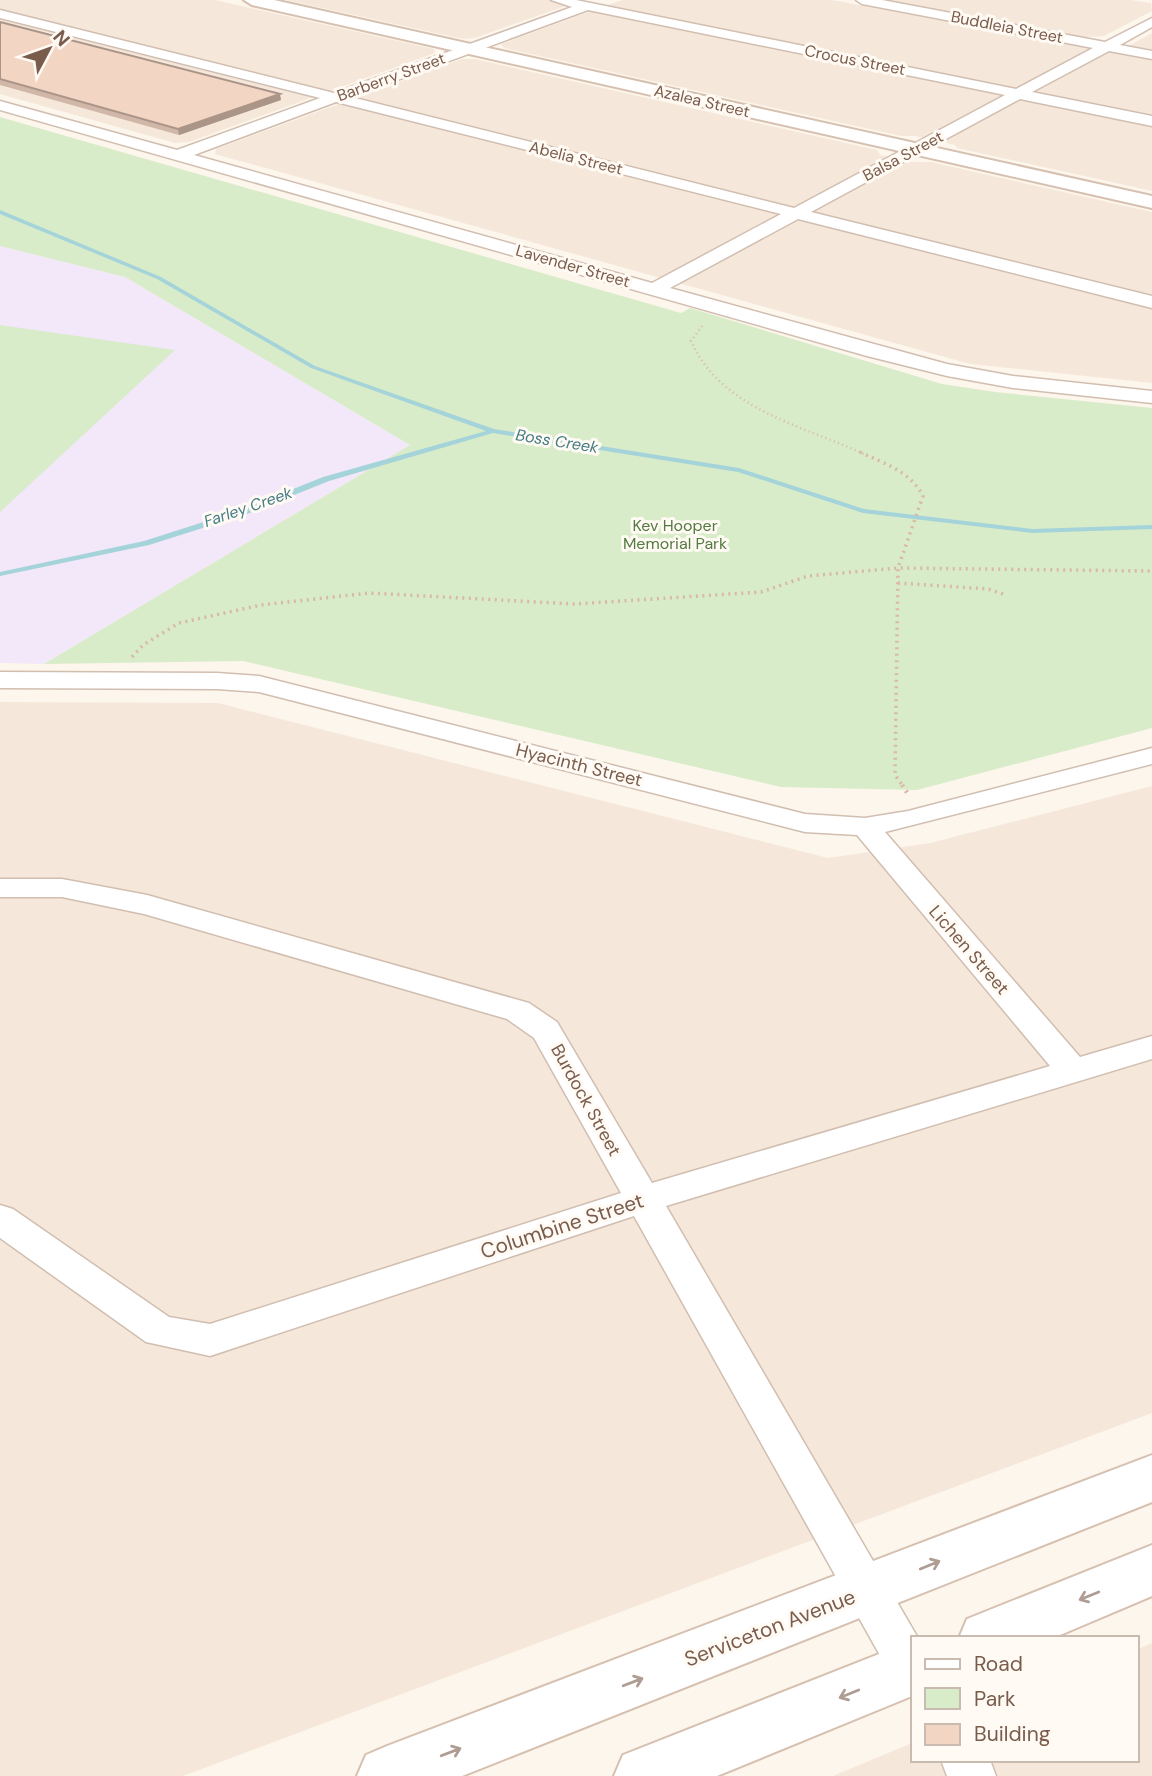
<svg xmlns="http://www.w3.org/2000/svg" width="1152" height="1776" font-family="'DM Sans',sans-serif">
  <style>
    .residential { fill: #f5e8da }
    .education { fill: #f3e8fa }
    .green { fill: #d8ecc9 }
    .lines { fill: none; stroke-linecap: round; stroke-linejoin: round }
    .stream { fill: #a5d3da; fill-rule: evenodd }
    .street-casing { stroke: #d1beb0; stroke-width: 3 }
    .secondary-casing { stroke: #d6c0b0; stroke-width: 4 }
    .path-far2 { stroke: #d9b8a5; stroke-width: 2.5; stroke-dasharray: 1 3.5; stroke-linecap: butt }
    .path-far1 { stroke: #d9b8a5; stroke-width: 3.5; stroke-dasharray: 2 4.5; stroke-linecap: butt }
    .path { stroke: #d9b8a5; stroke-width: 4.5; stroke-dasharray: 2 5; stroke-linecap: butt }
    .street { fill: #fff; fill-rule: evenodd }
    .secondary { fill: #fff; fill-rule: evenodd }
    .wall { fill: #d1b7a8 }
    .shaded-wall { fill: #aa9588 }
    .building { fill: #f3d5c3; stroke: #aa9588; stroke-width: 2 }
    .oneway { stroke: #af9d94 }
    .labels { text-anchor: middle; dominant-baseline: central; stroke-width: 6; stroke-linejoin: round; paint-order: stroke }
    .far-street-label { font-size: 16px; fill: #7a5c4d; stroke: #fffaf3 }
    .far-water-label { font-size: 16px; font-style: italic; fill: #437c86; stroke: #fffaf3 }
    .far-park-label { font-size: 16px; fill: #537a41; stroke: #fffaf3 }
    .street-label { font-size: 18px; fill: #7a5c4d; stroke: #fffaf3 }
    .near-street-label { font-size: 21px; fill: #7a5c4d; stroke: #fffaf3 }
  </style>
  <rect width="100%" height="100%" fill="#fdf6ec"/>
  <g class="residential">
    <polygon points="0,0 215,0 434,49 435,53 189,142 175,143 0,94"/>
    <polygon points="286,0 582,0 475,38 463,39"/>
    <polygon points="622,0 832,0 1116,53 1152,33 1152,191 957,148 955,145 915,136 901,136 504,48 501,44"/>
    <polygon points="886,0 1131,0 1151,3 1152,11 1104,36 1085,37"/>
    <polygon points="462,59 475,59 877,150 880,155 915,162 931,162 1152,212 1152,383 970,364 215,154 216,149"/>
    <polygon points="0,702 218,703 828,858 930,843 1152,786 1152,1413 183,1776 0,1776"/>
    <polygon points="1152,1643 1152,1776 833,1776 912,1743 912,1760 1136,1760 1136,1650"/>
  </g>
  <polygon class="education" points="0,246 125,277 410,445 44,664 0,663"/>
  <g class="green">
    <polygon points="0,117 681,313 690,308 942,384 995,392 1152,408 1152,728 917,790 781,787 243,661 44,664 410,445 125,277 0,246"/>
    <polygon points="0,325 175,350 0,512"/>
  </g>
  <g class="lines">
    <polygon class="stream" points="0,210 161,277 315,366 494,429 739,468 864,509 1032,529 1152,525 1152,529 1032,533 863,513 738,472 493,433 329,481 247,514 149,545 0,576 0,572 144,541 241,510 323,477 486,431 311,368 157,279 0,214"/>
    <g class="street-casing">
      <g id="street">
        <path d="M551 0H576L1016 89 1093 48 862 4 856 0H882L1105 42 1152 18V27L1120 45 1152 51V59L1109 51 1032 92 1152 116V126L1020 99 811 212 1152 296V308L798 219 670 288 947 364 1013 376 1152 391V403L1013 388 947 376 867 356 0 110V101L177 150 320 98 0 18V10L334 93 572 7ZM588 10 1005 95 794 208 351 97ZM336 102 781 214 652 283 194 155Z"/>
        <polygon points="0,672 217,673 259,676 805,814 865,818 908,811 1152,748 1152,764 885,832 1080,1057 1152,1036 1152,1059 666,1206 918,1638 912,1638 912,1690 896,1684 634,1216 210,1356 146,1342 0,1238 0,1205 13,1209 169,1317 210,1324 621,1193 534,1038 507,1019 144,914 62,897 0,897 0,879 62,879 147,895 529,1003 557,1022 652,1183 1050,1066 857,835 805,832 259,692 217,689 0,688"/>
        <polygon points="941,1760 990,1760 996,1776 947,1776"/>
      </g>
    </g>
    <g class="secondary-casing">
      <g id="secondary">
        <polygon points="244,0 274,0 1152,196 1152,208 252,5"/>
        <polygon points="1152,1455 1152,1502 462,1776 357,1776 366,1755 387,1746"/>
        <polygon points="1152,1545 1152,1596 1053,1638 959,1638 967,1619"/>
        <polygon points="912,1641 912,1696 717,1776 614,1776 623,1755"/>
      </g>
    </g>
    <path class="path-far2" d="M702 326 691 341C721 409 801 425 864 454"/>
    <g class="path-far1">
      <path d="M860 452C885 464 910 471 923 496L898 568 895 775 903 786"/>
      <polyline points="898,583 988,589 1003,594"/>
      <polyline points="132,657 143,645 179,623 261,605 369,593 575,604 761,592 808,576 898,568 1152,571"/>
    </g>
    <polyline class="path" points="902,785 908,794"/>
    <use href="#street" class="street"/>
    <use href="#secondary" class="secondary"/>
  </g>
  <polygon class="wall" points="0,22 281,100 179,135 0,85"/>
  <polygon class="shaded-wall" points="280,94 281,100 179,135 178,129"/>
  <polygon class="building" points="0,22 280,94 178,129 0,79"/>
  <defs><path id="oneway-shaft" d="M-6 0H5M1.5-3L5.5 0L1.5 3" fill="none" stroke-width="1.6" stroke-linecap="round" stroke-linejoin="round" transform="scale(1.75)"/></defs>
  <g class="oneway">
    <use href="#oneway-shaft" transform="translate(930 1565) rotate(-22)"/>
    <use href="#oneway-shaft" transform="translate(1089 1596) rotate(158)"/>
    <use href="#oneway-shaft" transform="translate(633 1682) rotate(-21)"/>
    <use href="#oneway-shaft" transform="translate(849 1694) rotate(158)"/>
    <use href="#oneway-shaft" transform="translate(451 1752) rotate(-21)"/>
  </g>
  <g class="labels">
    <g class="far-street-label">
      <text transform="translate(1007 27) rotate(11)">Buddleia Street</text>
      <text transform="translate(855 60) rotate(11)">Crocus Street</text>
      <text transform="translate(391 77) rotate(-20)">Barberry Street</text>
      <text transform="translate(702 101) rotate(13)">Azalea Street</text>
      <text transform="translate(903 156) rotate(-28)">Balsa Street</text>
      <text transform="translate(576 158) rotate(14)">Abelia Street</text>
      <text transform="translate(573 266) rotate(16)">Lavender Street</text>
    </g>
    <g class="far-water-label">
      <text transform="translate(557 441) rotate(9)">Boss Creek</text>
      <text transform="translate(248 507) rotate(-19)">Farley Creek</text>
    </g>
    <g class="far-park-label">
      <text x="675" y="525">Kev Hooper<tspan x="675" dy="18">Memorial Park</tspan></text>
    </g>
    <g class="street-label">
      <text transform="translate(579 765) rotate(14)">Hyacinth Street</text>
      <text transform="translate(969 950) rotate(49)">Lichen Street</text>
      <text transform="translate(586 1100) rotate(61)">Burdock Street</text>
    </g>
    <g class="near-street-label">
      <text transform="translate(562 1226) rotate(-18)">Columbine Street</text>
      <text transform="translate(770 1628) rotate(-21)">Serviceton Avenue</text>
    </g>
  </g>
  <rect x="911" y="1636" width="228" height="126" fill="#fffaf3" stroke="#cabbb1" stroke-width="2"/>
  <rect x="925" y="1659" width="35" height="10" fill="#ffffff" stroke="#cabbb1" stroke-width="2"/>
  <text x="974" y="1671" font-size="21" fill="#7a5c4d">Road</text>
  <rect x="925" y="1688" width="35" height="21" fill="#d8ecc9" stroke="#cabbb1" stroke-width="2"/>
  <text x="974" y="1706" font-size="21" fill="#7a5c4d">Park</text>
  <rect x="925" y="1724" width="35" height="21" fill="#f3d5c3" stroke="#cabbb1" stroke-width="2"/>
  <text x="974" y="1741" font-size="21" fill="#7a5c4d">Building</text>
  <g transform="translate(49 49) rotate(49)" stroke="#fffaf3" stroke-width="5" paint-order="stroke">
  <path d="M0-5L12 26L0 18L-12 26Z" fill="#7a5c4d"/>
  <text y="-10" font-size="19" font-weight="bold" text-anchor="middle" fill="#7a5c4d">N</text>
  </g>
</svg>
